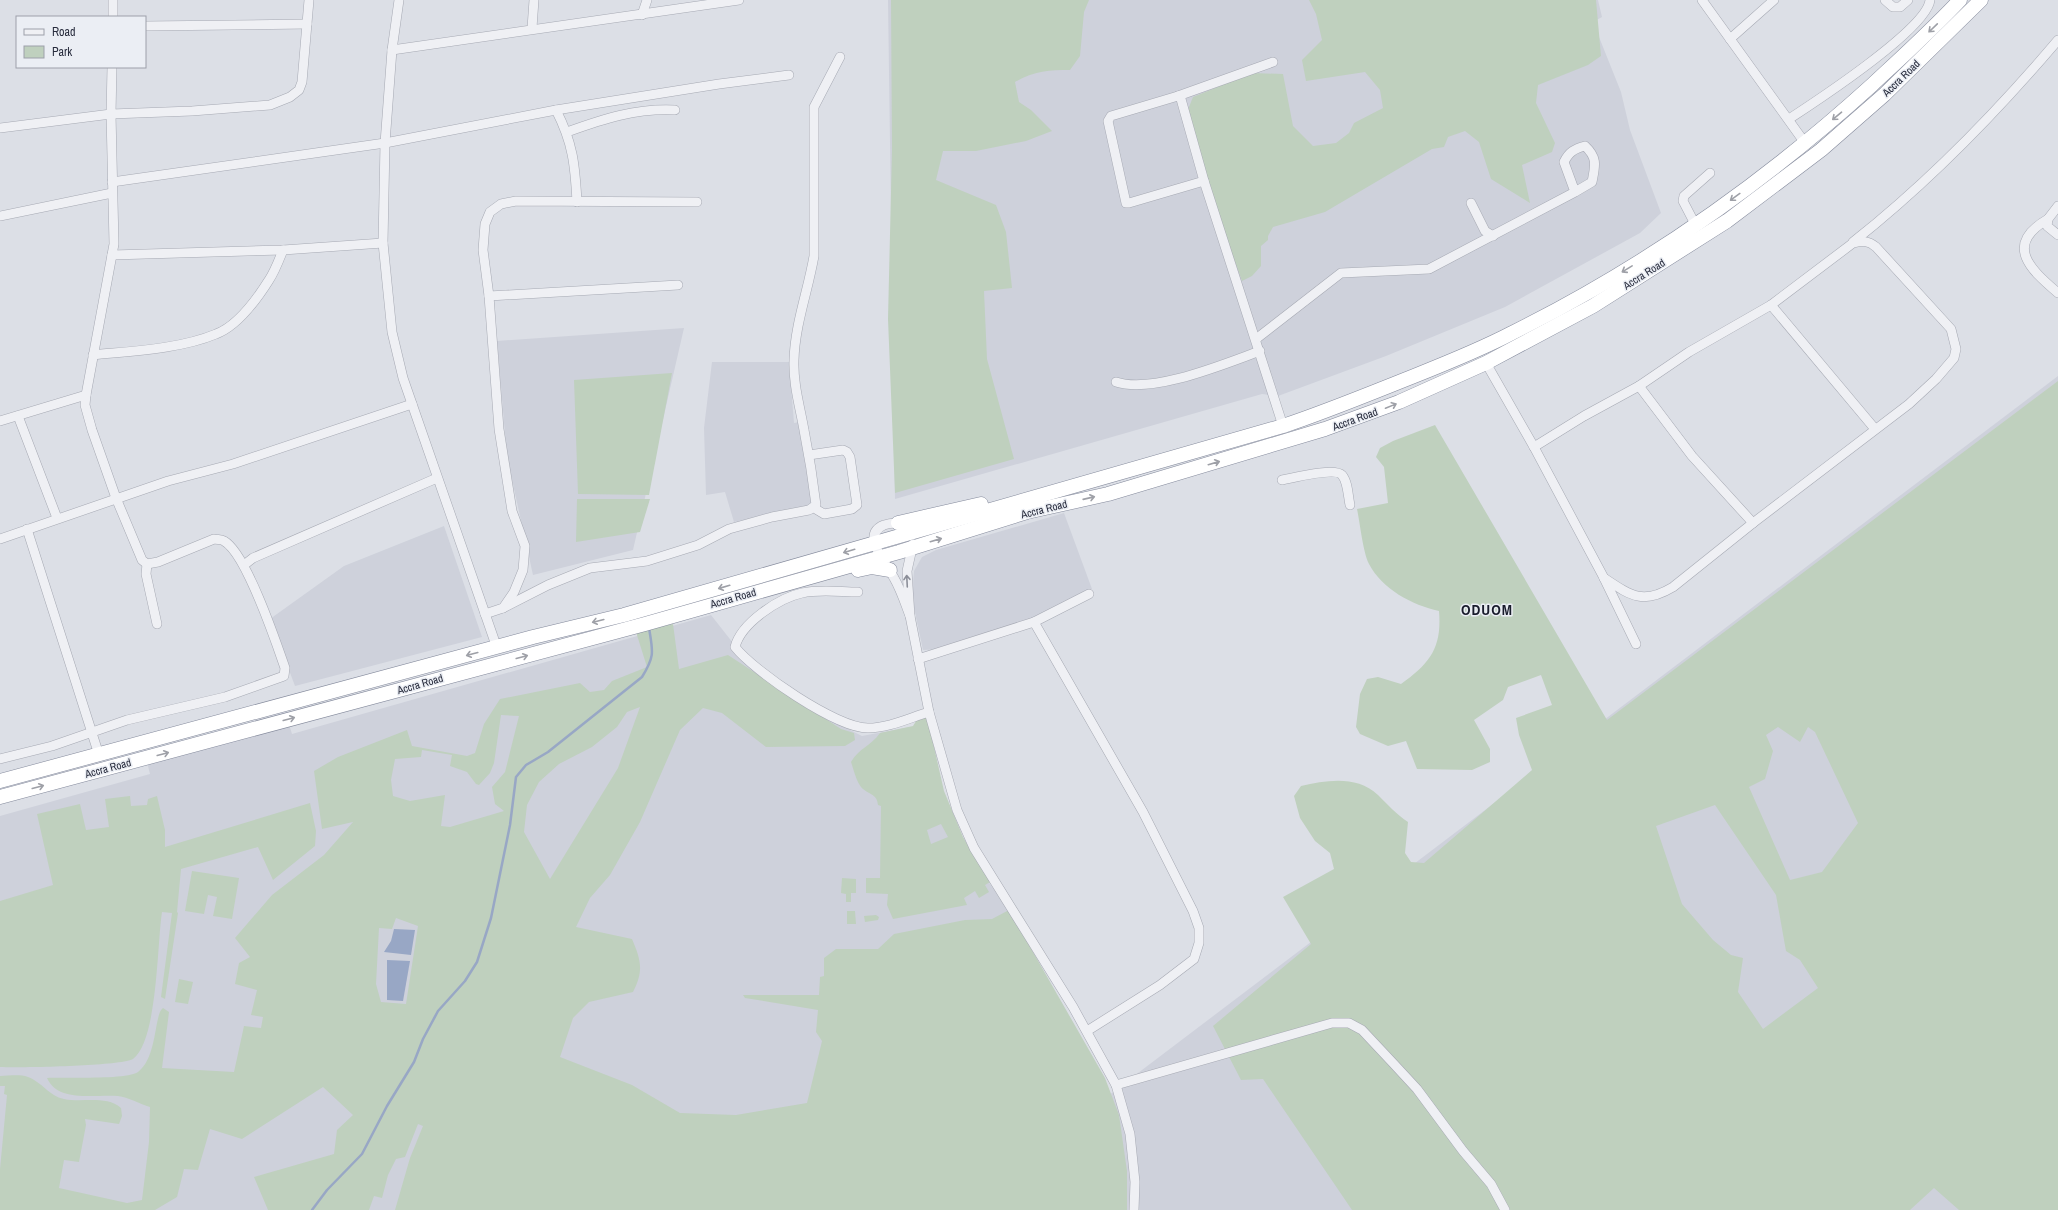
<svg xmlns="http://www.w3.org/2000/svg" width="2058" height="1210" font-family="'Archivo Narrow',sans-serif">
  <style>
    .built { fill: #ced1db }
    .green { fill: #bfd0be; fill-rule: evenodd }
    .water { fill: #98a7c5 }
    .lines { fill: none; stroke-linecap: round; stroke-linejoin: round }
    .stream { stroke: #98a7c5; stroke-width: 2.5 }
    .minor-casing { stroke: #a6a9b3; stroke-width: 10 }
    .highway-casing { stroke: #848a9c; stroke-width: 15 }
    .minor { stroke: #eff0f4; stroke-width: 9 }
    .highway { stroke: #fff; stroke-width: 14 }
    .oneway { stroke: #9ea0a7 }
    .oneway2 { stroke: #8b8e98 }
    .labels { text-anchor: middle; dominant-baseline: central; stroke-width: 3; stroke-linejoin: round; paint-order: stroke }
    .street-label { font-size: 11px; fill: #272b3c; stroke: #ebeef4 }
    .district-label { font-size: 15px; font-weight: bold; letter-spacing: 1px; fill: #191c2c; stroke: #ebeef4 }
  </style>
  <rect width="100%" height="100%" fill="#dcdfe6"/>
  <g class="built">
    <polygon points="888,0 1598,0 1602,17 1593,22 1621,92 1630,130 1661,213 1640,233 1505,307 1386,356 1278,396 1262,394 895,499"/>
    <polygon points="684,328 633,550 533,575 507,457 497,341"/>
    <polygon points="712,362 789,362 794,423 800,422 814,505 734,522 725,492 706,495 704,428"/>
    <polygon points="2058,376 2058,1210 0,1210 0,816 150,774 147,762 288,721 292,734 711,615 755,671 824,717 862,736 910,727 965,848 1015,920 1109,1095"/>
    <polygon points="1064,513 1092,589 1038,617 943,649 923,650 912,598 914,571 922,557 936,550"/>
    <polygon points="444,526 482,637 295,686 270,619 344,566"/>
  </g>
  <g class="green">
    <path d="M891 0H1089L1084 12 1080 56 1070 70C1050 70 1033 71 1015 82L1019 102 1031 110 1052 131 1026 141 976 151H943L936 180 996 205 1006 232 1012 288 984 291 987 359 1014 459 895 493 888 319 892 150Z"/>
    <polygon points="1309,0 1596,0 1601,56 1588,65 1538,85 1536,103 1555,143 1552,152 1522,165 1530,203 1491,179 1479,142 1465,131 1448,137 1444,147 1432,149 1325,212 1273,227 1268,236 1268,240 1261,246 1261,266 1252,276 1242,281 1221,224 1187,112 1193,97 1252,73 1283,74 1293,126 1313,146 1336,143 1349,133 1354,123 1383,108 1380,90 1365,72 1306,81 1302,60 1322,40 1316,14"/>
    <polygon points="672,373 649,495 578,494 574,380"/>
    <path d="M2058 381V1210H1959L1934 1188 1910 1210H1352L1263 1079 1241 1080 1213 1026 1311 944 1283 897 1334 869 1330 853 1315 841 1300 818 1294 796 1301 786C1327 780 1357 775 1378 795 1388 805 1396 814 1408 822L1405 853 1411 862 1424 863 1532 770 1519 735 1516 718 1552 705 1541 675 1508 687 1503 700 1474 720 1490 749V762L1472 770 1417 769 1406 741 1388 746 1360 734 1356 727 1360 694 1367 679 1378 677 1401 684C1430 663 1442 648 1439 611 1412 605 1382 589 1369 564 1363 552 1360 523 1357 509L1388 503 1384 467 1376 457 1380 448 1393 441 1435 425 1607 720ZM1778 727 1800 742 1808 727 1815 732 1858 823 1822 872 1790 880 1749 787 1765 779 1773 751 1766 735ZM1715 805 1776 895 1786 951 1800 960 1818 988 1763 1029 1738 992 1743 958 1731 955 1713 940 1682 904 1656 826Z"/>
    <polygon points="577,499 650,499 640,532 576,542"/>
    <path d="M673 624 679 669 728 655 841 729 854 733 855 740 845 746 766 747 722 713 703 708 680 730 640 822 610 875 590 898 576 927 632 939C641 960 644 971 633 992L589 1002 573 1018 560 1057 632 1085 680 1113 736 1115 807 1103 822 1041 816 1032 818 1010 745 998 743 995H819L820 977 824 976V958L836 949H878L894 934 965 920 992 919 1009 910 1105 1078 1119 1115 1127 1171V1210H395L410 1158 423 1126 418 1124 405 1157 396 1159 388 1175 382 1198 374 1196 369 1210H268L254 1177 334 1154 337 1130 353 1115 323 1087 242 1139 210 1129 198 1170 184 1169 177 1197 155 1210H0V1169L7 1095 4 1094 5 1086H0V1076C9 1076 19 1074 28 1077 42 1082 49 1096 64 1099 82 1103 106 1095 121 1108L122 1116 119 1124 85 1119 86 1125 79 1162 64 1160 59 1188 127 1203 142 1200 149 1142 150 1107C140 1104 128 1097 118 1096 95 1094 58 1103 47 1078 65 1077 126 1080 138 1072 158 1057 154 1013 163 1008L169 1012 162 1068 234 1072 244 1026 261 1028 263 1017 251 1015 257 990 235 984 239 963 250 957 235 938 272 895 324 855 353 822 322 829 314 771 338 757 407 730 412 746 467 756 475 753 484 724 500 699 580 683 590 692 604 690 612 681 647 667 636 632ZM640 707 618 768 550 879 524 832 527 805 539 782 559 764 592 747 617 727 627 712ZM501 715 519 716 505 772 492 787 495 804 504 811 450 827 441 826 445 795 410 801 393 796 391 780 395 759 421 757 422 750 452 755 450 766 467 772 476 784 479 785 490 773 494 763ZM396 918 418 926 406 1004 381 1002 376 984 379 928 392 929Z"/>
    <path d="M927 716 944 791 963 837 990 882 985 885 989 892 979 898 975 891 964 898 967 905 893 919 887 905 888 894 866 893V878H880L881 806 878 805C877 793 868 795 861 787 856 780 854 771 851 762 859 748 871 746 880 733L913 726 918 718ZM941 824 948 837 931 844 927 830Z"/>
    <path d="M130 796 131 806 147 805 148 799 157 796 165 830V847L310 803 316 831 315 846 273 880 258 847 181 869 177 912 178 913 165 999 161 997 172 913 162 912C157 943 158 1040 133 1059 122 1066 19 1068 0 1067V901L53 885 37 814 80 804 86 830 109 827 105 799Z"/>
    <polygon points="192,871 239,878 232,919 213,916 217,897 208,895 204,914 185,911"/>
    <polygon points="842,878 856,879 856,893 851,893 851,902 846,902 846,894 841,893"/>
    <polygon points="847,911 855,911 856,924 847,924"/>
    <polygon points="876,915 879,917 878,920 865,922 864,916"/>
    <polygon points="179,979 193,982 188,1004 175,1002"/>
  </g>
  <g class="water">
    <polygon points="394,929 415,930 411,955 384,952 391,941"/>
    <polygon points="387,960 410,961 403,1001 387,1000"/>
  </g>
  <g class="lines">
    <path class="stream" d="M312 1210 327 1190 362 1154 387 1106 414 1062 423 1039 438 1011 465 981 477 962 491 918 510 825 516 777 526 765 548 752 642 677C655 656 653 652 649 628"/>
    <g class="minor-casing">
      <g id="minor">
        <polyline points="399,0 392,50 385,143 383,243 392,332 403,378 497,648"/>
        <polyline points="1702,0 1805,143"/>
        <polyline points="1885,0 1893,7 1900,7 1908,0"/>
        <polyline points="642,15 647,0"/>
        <polyline points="113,17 113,0"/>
        <polyline points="145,26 307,24"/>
        <polyline points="532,28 534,0"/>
        <polyline points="1730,39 1774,0"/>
        <polyline points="392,50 739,0"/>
        <polyline points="1178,96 1181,99 1204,181 1283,426"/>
        <path d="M556 110C573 143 575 165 577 202"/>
        <path d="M1789 119C1815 102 1927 29 1930 0"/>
        <polyline points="0,128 111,114 192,111 270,105 290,97 299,90 302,82 309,0"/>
        <path d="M567 132C603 119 636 108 675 110"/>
        <polyline points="1204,181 1129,203 1126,203 1108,121 1111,116 1178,96 1273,62"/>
        <polyline points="112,182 385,143 556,110 719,84 789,75"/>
        <polyline points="1471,203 1485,231 1493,236"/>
        <polyline points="2058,206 2048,219 2047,226 2058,235"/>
        <polyline points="0,216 112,193"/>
        <path d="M2048 219C2003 245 2031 270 2058 293"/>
        <polyline points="1696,226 1683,201 1684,196 1710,173"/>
        <path d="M1853 242C1929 182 1996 113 2058 40"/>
        <polyline points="112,255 283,250 383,243"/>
        <polyline points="489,296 678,285"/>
        <polyline points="1771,305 1875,429"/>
        <path d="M1256 339 1341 273 1429 269 1575 192 1592 182C1595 166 1598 158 1585 146 1574 149 1569 152 1564 162L1575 192"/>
        <path d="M93 355C132 351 180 349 216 334 238 326 257 299 269 280 275 271 279 260 283 250"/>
        <polyline points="1486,363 1534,447 1604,578 1636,644"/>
        <path d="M1116 382C1153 394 1224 364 1260 351"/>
        <polyline points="1639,386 1692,456 1753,523"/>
        <polyline points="18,416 57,518"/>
        <polyline points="0,421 86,395"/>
        <path d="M1534 447 1584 416 1639 386 1689 352 1771 305 1853 243C1862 241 1868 240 1876 247L1951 329 1956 349 1954 358 1936 379 1909 404 1753 523 1673 587C1643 605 1631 596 1604 578"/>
        <polyline points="809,455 843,450 847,452 850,457 857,505 852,509 824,514 814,508"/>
        <path d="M1282 480C1293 478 1335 467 1342 475 1348 482 1348 496 1350 505"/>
        <path d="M902 525C896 522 891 523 884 525 859 535 888 565 894 578 901 590 905 603 910 616"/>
        <polyline points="27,529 99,755"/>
        <polyline points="0,539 168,481 233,464 412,404"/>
        <polyline points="913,544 907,571 910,616 929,712 957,810 974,848 1073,1007 1116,1085 1130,1134 1135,1182 1134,1210"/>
        <polyline points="147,564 146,574 157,624"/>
        <polyline points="244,565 253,558 437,478"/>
        <path d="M858 592C841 592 819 589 802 593 779 598 741 623 735 647 754 671 836 728 868 728 889 728 909 718 929 712"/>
        <path d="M503 608 548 585 590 568 647 561 698 545 729 529 772 517 809 510 816 505C813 480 809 455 804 430 800 407 793 384 794 360 795 324 808 291 814 256V107L840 57"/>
        <polyline points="485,614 503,608 514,592 523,570 525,546 512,511 499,429 489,296 483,250 485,224 490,212 501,204 516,201 697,202"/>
        <polyline points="1034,622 1143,812 1193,911 1199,928 1199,943 1194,959 1160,985 1087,1031"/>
        <polyline points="918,659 1034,622 1089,594"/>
        <path d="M0 759 52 746 127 720 225 697 284 676 285 668C276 642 246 553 224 541 221 539 218 540 214 539L158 562 147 564 142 560 116 498 92 430 85 405 86 395 114 244 111 114 112 67"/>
        <polyline points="1116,1085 1332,1023 1349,1023 1362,1030 1392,1062 1417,1089 1463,1151 1491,1184 1505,1210"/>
      </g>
    </g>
    <g class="highway-casing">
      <g id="highway">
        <polyline points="898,523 981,504"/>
        <polyline points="858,570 872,567 890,570"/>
        <path d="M0 781 533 637 624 615 1283 426C1319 414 1354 400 1389 386 1431 369 1472 354 1512 333 1643 268 1764 183 1872 85 1902 57 1932 30 1960 0"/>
        <polyline points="0,797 645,624 899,552 1027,512 1108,494 1325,429 1399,402 1486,363 1593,306 1727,221 1821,150 1885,94 1981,0"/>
      </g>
    </g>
    <use href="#minor" class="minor"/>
    <use href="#highway" class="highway"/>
  </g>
  <defs><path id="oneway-shaft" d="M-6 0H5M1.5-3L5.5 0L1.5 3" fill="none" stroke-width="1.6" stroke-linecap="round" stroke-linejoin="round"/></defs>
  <g class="oneway">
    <use href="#oneway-shaft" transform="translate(1933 28) rotate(136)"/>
    <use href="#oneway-shaft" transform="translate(1837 116) rotate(140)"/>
    <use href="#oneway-shaft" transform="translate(1735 197) rotate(144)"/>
    <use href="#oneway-shaft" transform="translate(1627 269) rotate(149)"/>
    <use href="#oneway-shaft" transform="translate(1391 406) rotate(-22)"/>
    <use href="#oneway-shaft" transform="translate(1214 463) rotate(-16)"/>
    <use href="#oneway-shaft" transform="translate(1089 498) rotate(-13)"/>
    <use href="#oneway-shaft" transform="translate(936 540) rotate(-16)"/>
    <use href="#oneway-shaft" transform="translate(849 551) rotate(163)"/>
    <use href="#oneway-shaft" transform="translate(724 587) rotate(164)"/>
    <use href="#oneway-shaft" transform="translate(598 621) rotate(166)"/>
    <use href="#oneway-shaft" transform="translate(472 654) rotate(165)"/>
    <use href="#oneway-shaft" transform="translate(522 657) rotate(-15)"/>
    <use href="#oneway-shaft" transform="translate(289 719) rotate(-15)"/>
    <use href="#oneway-shaft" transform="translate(163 754) rotate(-15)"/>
    <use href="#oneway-shaft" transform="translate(38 787) rotate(-15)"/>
  </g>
  <use class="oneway2" href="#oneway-shaft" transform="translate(907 581) rotate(-93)"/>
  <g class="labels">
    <g class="street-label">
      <text transform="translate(1901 78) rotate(-44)">Accra Road</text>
      <text transform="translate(1644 274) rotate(-32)">Accra Road</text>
      <text transform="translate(1355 419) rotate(-20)">Accra Road</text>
      <text transform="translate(1044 509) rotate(-14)">Accra Road</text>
      <text transform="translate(733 598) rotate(-16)">Accra Road</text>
      <text transform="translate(420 684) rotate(-16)">Accra Road</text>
      <text transform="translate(108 768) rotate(-15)">Accra Road</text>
    </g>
    <g class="district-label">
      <text x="1487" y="609">ODUOM</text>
    </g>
  </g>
  <rect x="16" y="16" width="130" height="52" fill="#ebeef4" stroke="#9da0aa"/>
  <rect x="24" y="29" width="20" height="6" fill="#eff0f4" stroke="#9da0aa"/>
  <text x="52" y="36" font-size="12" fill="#272b3c">Road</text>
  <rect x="24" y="46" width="20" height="12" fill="#bfd0be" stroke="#9da0aa"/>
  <text x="52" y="56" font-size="12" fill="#272b3c">Park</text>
</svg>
